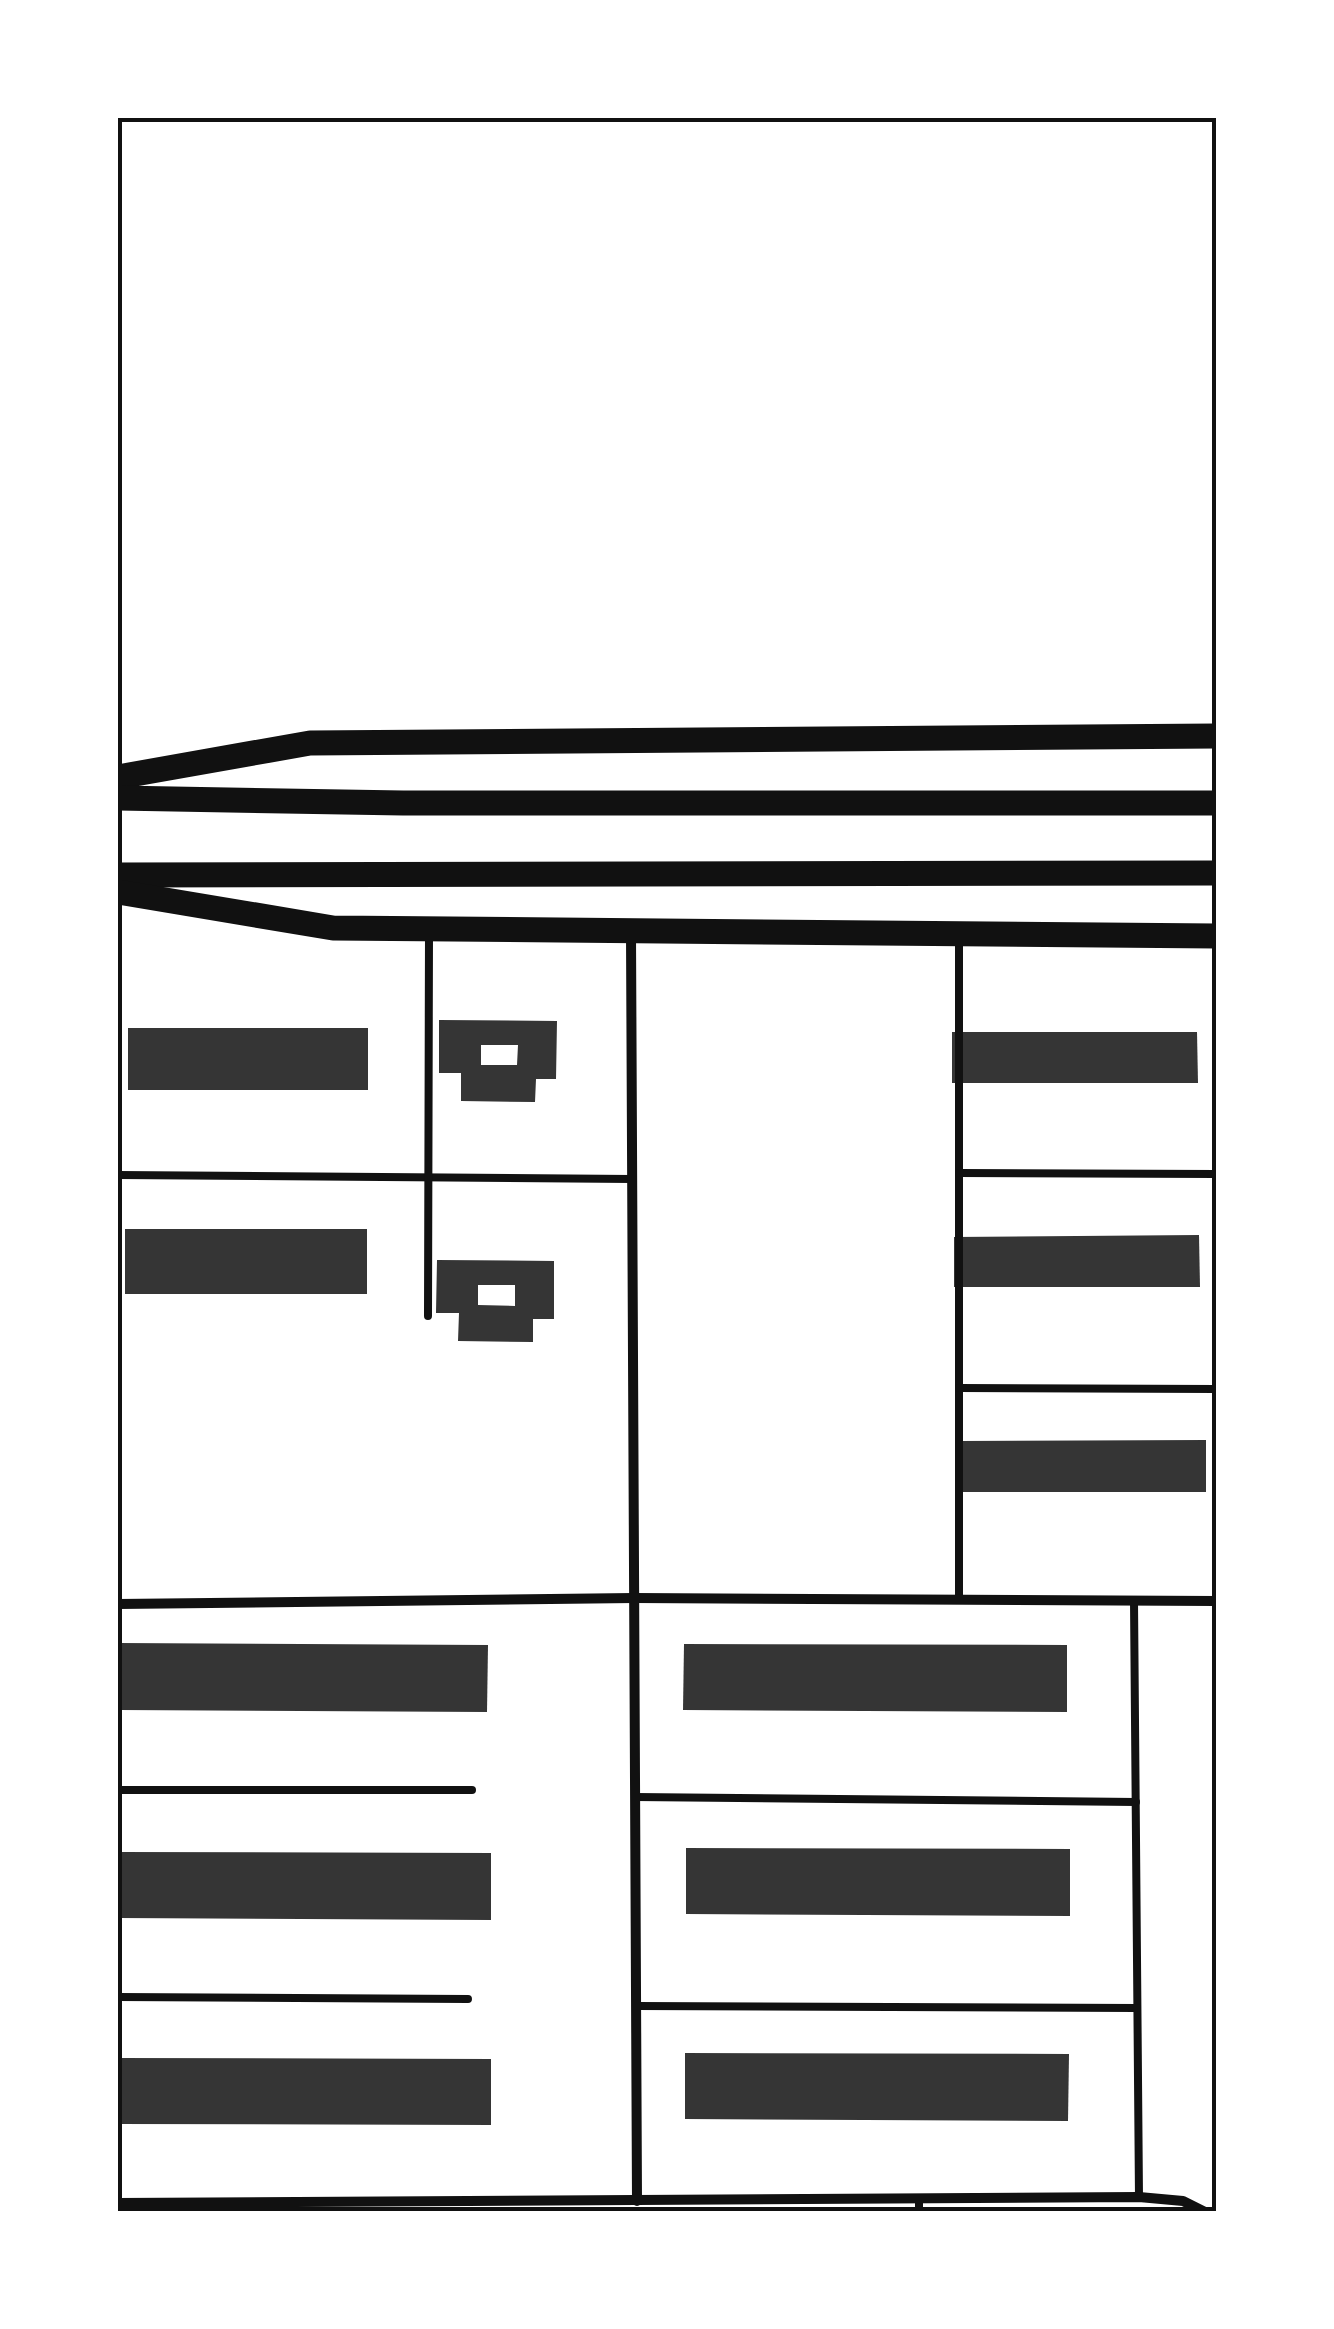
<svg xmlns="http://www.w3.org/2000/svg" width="1334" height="2329" font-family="'IBM Plex Serif',serif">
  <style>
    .building { fill: #353535; fill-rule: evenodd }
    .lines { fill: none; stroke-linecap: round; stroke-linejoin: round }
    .service { stroke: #111; stroke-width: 8 }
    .minor { stroke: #111; stroke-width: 10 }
    .primary { stroke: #111; stroke-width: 25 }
    .neatline { fill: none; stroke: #111; stroke-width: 4 }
  </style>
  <rect width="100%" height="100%" fill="#fff"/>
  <g class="building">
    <path d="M439 1020 557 1021 556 1079H536L535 1102 461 1101V1073H439ZM481 1045H518L517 1065H481Z"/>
    <rect x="128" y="1028" width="240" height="62"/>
    <polygon points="952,1032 1197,1032 1198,1083 952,1083"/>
    <rect x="125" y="1229" width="242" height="65"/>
    <polygon points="1199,1235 1200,1287 954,1287 954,1237"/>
    <path d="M437 1260 554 1261V1319H533V1342L458 1341 459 1313H436ZM478 1285H515V1306L478 1305Z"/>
    <polygon points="1206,1440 1206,1492 961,1492 961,1441"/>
    <polygon points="118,1643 488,1645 487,1712 118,1710"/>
    <polygon points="684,1644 1067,1645 1067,1712 683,1710"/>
    <polygon points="686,1848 1070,1849 1070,1916 686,1914"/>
    <polygon points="118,1852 491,1853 491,1920 118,1918"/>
    <polygon points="685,2053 1069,2054 1068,2121 685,2119"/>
    <polygon points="118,2058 491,2059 491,2125 118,2124"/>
  </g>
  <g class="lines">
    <g class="service">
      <polyline points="959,939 959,1600"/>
      <polyline points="959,1173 1216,1174"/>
      <polyline points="118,1175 632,1179"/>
      <polyline points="428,1316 429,934"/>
      <polyline points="959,1388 1216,1389"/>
      <polyline points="1134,1601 1139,2197"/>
      <polyline points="118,1790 472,1790"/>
      <polyline points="635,1797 1136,1802"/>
      <polyline points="118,1997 468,1999"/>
      <polyline points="636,2006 1137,2008"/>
      <polyline points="919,2199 919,2212"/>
    </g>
    <g class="minor">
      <polyline points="631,934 637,2201"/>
      <polyline points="118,1604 634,1598 1216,1601"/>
      <polyline points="118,2203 1139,2197 1183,2201 1205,2212"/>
    </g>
    <g class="primary">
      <polyline points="118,777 310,743 1216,736"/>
      <polyline points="118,798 403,803 1216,803"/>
      <polyline points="118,875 1216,873"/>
      <polyline points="118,892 333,928 1216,936"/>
    </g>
  </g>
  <rect width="1334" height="2329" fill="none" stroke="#ffffff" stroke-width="240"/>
  <rect x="120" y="120" width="1094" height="2089" class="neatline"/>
</svg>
